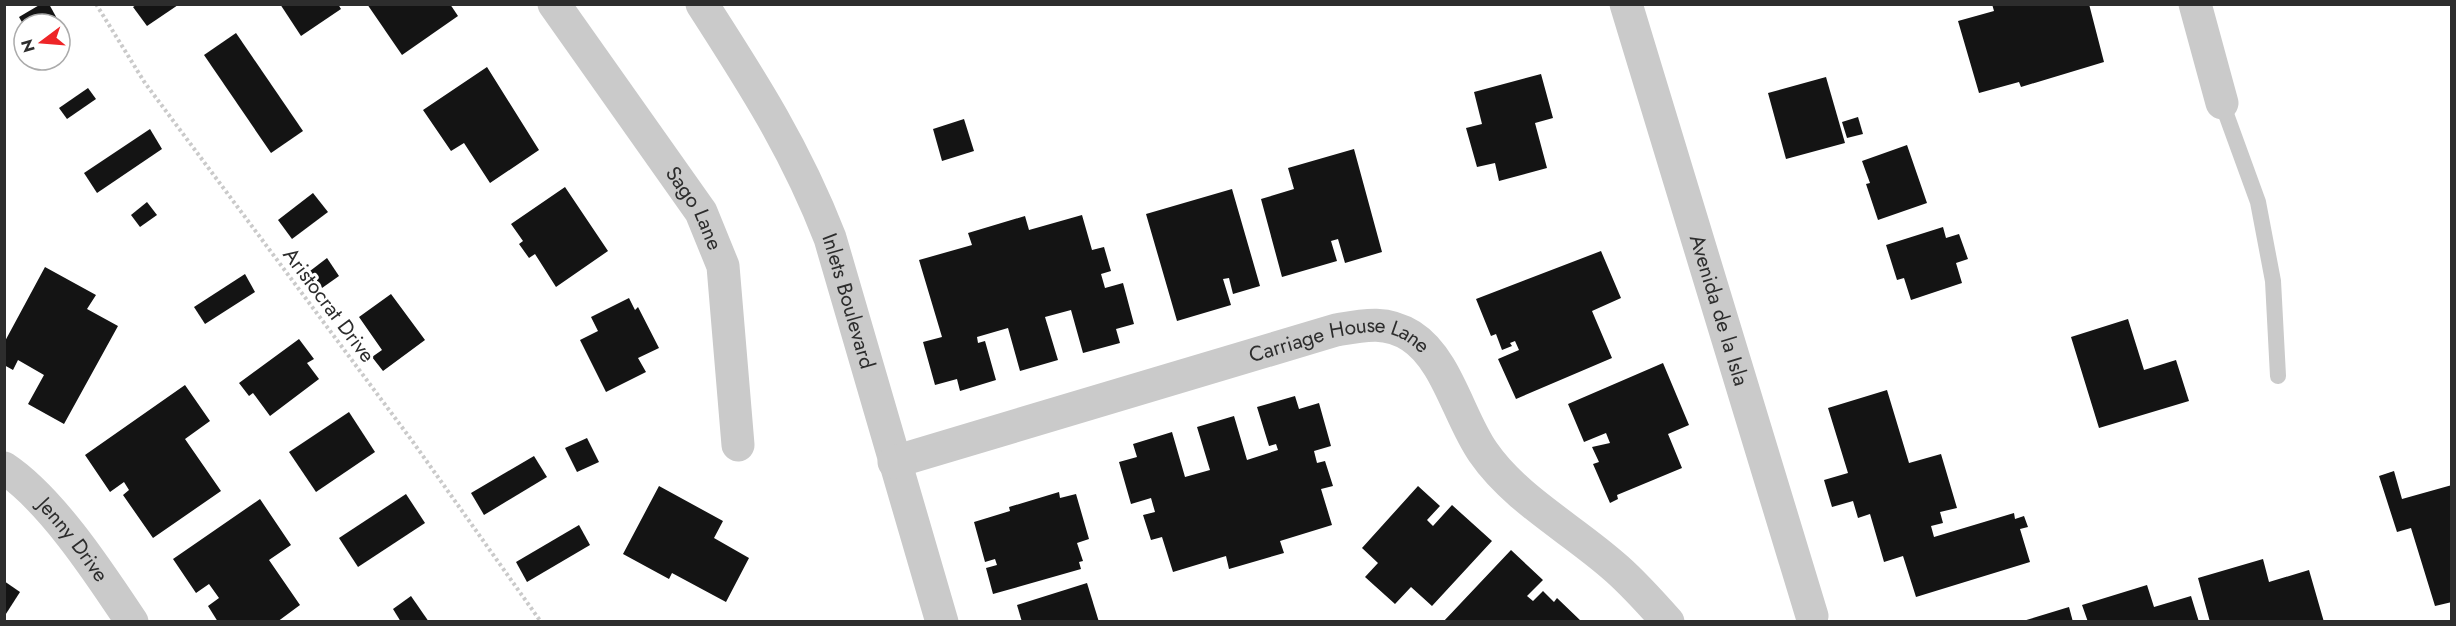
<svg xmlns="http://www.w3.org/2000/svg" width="2456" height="626" font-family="Jost,sans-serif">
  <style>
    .building { fill: #141414 }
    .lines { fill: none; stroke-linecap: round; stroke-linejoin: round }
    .path { stroke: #cacaca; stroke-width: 4; stroke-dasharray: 3 3; stroke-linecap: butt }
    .service { stroke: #cacaca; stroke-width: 16 }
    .minor { stroke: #cacaca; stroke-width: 33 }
    .labels { text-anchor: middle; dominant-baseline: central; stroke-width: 6; stroke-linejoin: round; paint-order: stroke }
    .street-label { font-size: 21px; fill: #2d2d2d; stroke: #fff }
  </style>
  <rect width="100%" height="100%" fill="#fff"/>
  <g class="building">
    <polygon points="41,4 49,4 60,24 23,24 19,17"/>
    <polygon points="280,4 338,4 341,9 301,36"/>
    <polygon points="367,4 450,4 458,16 402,55"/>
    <polygon points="1992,4 2089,4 2104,62 2021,87 2019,82 1979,93 1958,21 1994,11"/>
    <polygon points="136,5 178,5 147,26 133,7"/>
    <polygon points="236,33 303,131 271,153 204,55"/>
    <polygon points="487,67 539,150 490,183 464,143 451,151 423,110"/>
    <polygon points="1541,74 1553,118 1535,123 1547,168 1499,181 1495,163 1477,167 1466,128 1482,124 1474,92"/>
    <polygon points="1826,77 1845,143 1786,159 1768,93"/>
    <polygon points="88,88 96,99 67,119 59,108"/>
    <polygon points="1858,117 1863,134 1847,138 1842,122"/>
    <polygon points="964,119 974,151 942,161 933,129"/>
    <polygon points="150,129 162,149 97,193 84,173"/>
    <polygon points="1907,145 1927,203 1878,220 1866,184 1870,183 1862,161"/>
    <polygon points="1354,149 1382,252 1345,263 1338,239 1331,241 1337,261 1282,277 1261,199 1294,189 1288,168"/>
    <polygon points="565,187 608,251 556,287 535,254 529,258 519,244 523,241 511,224"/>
    <polygon points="1232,189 1260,286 1233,294 1229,278 1223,279 1231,305 1177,321 1146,214"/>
    <polygon points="313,193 328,212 292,239 278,220"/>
    <polygon points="147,202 157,215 140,227 131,215"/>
    <polygon points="1082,215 1092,250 1104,247 1111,271 1101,274 1105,288 1123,283 1134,324 1116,329 1120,343 1083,353 1071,310 1045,317 1058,360 1020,371 1008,328 977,337 978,343 985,341 996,380 960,391 957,379 935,385 923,342 942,337 919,260 972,245 968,233 1025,216 1029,230"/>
    <polygon points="1943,227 1946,238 1959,234 1968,259 1956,263 1962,283 1911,300 1904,278 1897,280 1886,245"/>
    <polygon points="1601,251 1621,298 1592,311 1612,358 1516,399 1498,359 1519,350 1515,341 1510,343 1512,346 1502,350 1496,334 1491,336 1476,299"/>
    <polygon points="327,258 339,276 322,288 310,271"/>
    <polygon points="45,267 96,295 87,309 118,326 64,424 28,404 44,375 18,360 13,370 4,365 4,343"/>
    <polygon points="245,274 255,292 205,324 194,307"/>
    <polygon points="391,294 425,340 383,371 372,357 382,350 359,317"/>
    <polygon points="629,298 635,310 638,307 659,348 638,358 646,372 606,392 580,340 598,331 591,317"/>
    <polygon points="2128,319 2144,370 2176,360 2189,401 2099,428 2071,337"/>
    <polygon points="299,339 314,359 307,363 319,379 270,416 253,393 249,396 239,383"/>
    <polygon points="1663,363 1689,425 1668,434 1682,468 1617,495 1618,499 1610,503 1593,464 1599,462 1592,447 1610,443 1606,433 1584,442 1568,404"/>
    <polygon points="185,385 210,421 185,439 221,491 153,538 123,495 129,490 124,482 110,492 85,455"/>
    <polygon points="1887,390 1909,463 1941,454 1957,508 1940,512 1943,523 1931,526 1934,537 2014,513 2015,519 2024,516 2028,527 2020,529 2030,562 1916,597 1903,556 1884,562 1870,514 1858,518 1853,501 1832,507 1824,480 1848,473 1828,408"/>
    <polygon points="1295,396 1299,409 1319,403 1331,446 1314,451 1317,463 1325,461 1333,486 1321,489 1332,525 1280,541 1284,553 1229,569 1226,556 1173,572 1162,537 1151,540 1143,515 1155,512 1151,498 1131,504 1119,462 1137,457 1133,444 1172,432 1185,477 1210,470 1197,427 1234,416 1247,460 1278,450 1276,444 1269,446 1257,407"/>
    <polygon points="349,412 375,452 316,492 289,452"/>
    <polygon points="587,438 599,462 577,472 565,448"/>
    <polygon points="534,456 547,477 484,515 471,493"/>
    <polygon points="2394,471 2402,499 2452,485 2452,602 2435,606 2411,528 2397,532 2379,476"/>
    <polygon points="659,486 723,521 714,538 749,558 726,602 672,573 669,579 623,554"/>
    <polygon points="1418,486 1440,506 1427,520 1433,526 1452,505 1492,541 1432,606 1411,587 1395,604 1365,577 1378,563 1362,548"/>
    <polygon points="1059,492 1060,498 1076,494 1089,539 1077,543 1083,561 1079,562 1081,569 993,594 986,568 997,565 995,559 985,562 974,522 1010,511 1009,507"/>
    <polygon points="406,494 425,523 358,567 339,538"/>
    <polygon points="260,499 291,545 269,560 300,605 277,622 218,622 208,606 219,598 209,584 196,593 173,559"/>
    <polygon points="579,525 590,545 527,582 516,562"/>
    <polygon points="1511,550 1543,580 1527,596 1533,601 1543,591 1554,602 1557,598 1582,622 1443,622"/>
    <polygon points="2263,559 2269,582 2309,570 2324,622 2210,622 2198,578"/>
    <polygon points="4,581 20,592 4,617"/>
    <polygon points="1087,583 1099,622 1022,622 1017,605"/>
    <polygon points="2147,585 2154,607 2191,596 2199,622 2088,622 2082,605"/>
    <polygon points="411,596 429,622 401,622 393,609"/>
    <polygon points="2069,607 2073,622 2023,622 2023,621"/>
  </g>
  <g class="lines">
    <polyline class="path" points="96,4 145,83 413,442 541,622"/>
    <polyline class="service" points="2222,103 2258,202 2273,281 2278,376"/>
    <g class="minor">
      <path id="s1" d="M554 4 701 212 723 266 738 445"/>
      <path id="s2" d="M702 4C753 83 796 150 830 238L942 622"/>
      <path id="s3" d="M1626 4 1812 616"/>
      <polyline points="2195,4 2222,103"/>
      <path id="s4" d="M894 462 1336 330C1364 325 1386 320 1411 336 1447 359 1459 418 1483 452 1516 500 1574 530 1617 569 1635 585 1652 604 1668 622"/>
      <path id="s5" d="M4 468C52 500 100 574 132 622"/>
    </g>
  </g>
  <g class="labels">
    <g class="street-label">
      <text stroke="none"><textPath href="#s1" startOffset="248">Sago Lane</textPath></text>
      <text stroke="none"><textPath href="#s2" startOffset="333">Inlets Boulevard</textPath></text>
      <text transform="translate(329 305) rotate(53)">Aristocrat Drive</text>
      <text stroke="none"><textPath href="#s3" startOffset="320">Avenida de la Isla</textPath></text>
      <text stroke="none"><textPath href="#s4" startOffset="465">Carriage House Lane</textPath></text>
      <text stroke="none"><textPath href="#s5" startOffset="100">Jenny Drive</textPath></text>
    </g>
  </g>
  <rect width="2456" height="626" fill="none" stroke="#2d2d2d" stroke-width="12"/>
  <g transform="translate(42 42) rotate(254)"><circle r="28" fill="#ffffff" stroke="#ababab" stroke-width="1.5"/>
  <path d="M0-4.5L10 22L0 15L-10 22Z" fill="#ee2528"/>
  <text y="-9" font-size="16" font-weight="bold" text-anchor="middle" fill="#2d2d2d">N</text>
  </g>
</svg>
